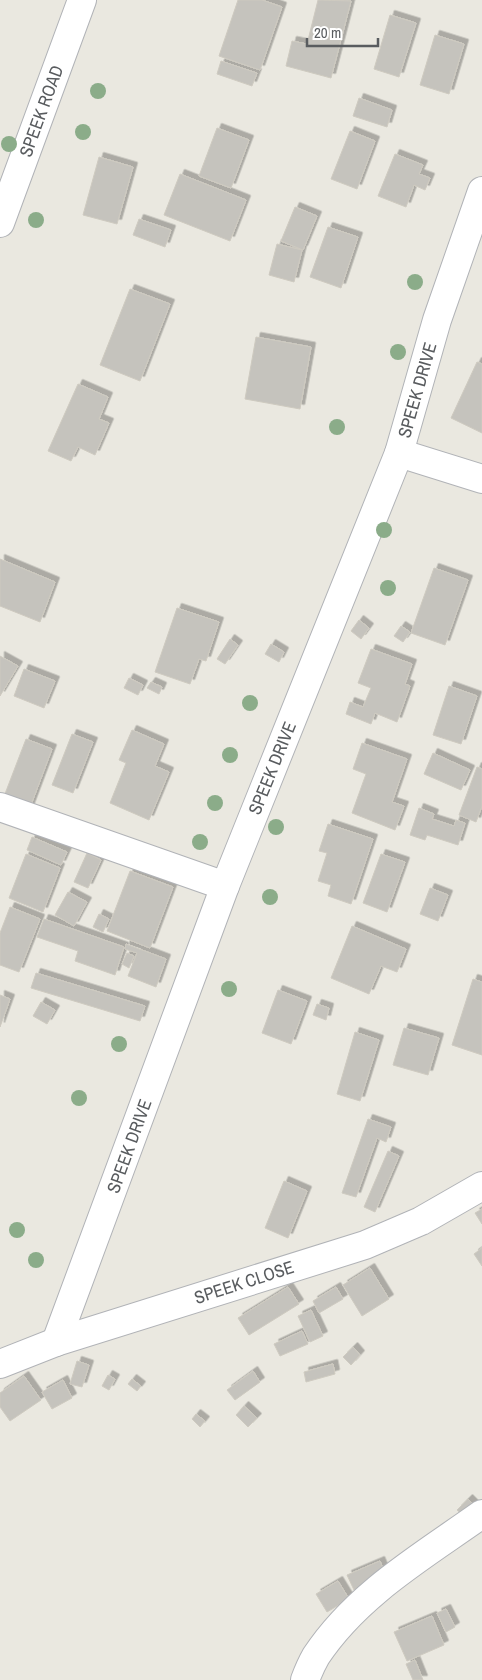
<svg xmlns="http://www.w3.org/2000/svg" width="482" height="1680" font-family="'Archivo Narrow',sans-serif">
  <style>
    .building { fill: #c5c3bd; stroke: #cecac0; filter: url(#shadow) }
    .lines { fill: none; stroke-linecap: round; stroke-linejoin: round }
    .minor-casing { stroke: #b1b3b7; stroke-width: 30 }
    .minor { stroke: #fff; stroke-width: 28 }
    .tree { fill: #8bac89 }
    .labels { text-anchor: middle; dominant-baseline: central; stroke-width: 4.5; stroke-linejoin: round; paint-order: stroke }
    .street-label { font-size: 18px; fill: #595c5f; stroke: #fff }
  </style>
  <defs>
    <filter id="shadow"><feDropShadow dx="4.5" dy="-4.5" stdDeviation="0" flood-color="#0004"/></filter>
  </defs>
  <rect width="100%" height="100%" fill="#eae8e0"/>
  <g class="building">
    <polygon points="238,0 262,0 282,7 260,70 219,56"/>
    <polygon points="318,0 351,1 331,78 286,66 292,41 307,44"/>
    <polygon points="390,15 416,23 399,77 374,69"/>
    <polygon points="435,35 464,44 449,94 420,85"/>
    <polygon points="221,61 257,73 252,86 217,74"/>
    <polygon points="359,98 392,110 387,127 353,116"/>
    <polygon points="217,128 249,140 231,188 199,176"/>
    <polygon points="350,131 375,141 357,189 331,179"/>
    <polygon points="395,154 423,165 419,174 430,178 425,190 414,185 406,207 378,196"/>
    <polygon points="99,157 133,167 117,224 83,215"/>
    <polygon points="180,174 246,200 230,241 164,215"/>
    <polygon points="295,207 317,216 303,250 281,241"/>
    <polygon points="139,219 171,230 165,247 133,235"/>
    <polygon points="328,227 358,237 341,288 310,277"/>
    <polygon points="277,244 302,250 294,282 269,275"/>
    <polygon points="130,289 170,304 140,381 100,365"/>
    <polygon points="256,337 311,347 300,409 245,399"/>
    <polygon points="477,362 482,364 482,433 451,418"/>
    <polygon points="78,384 108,397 99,419 109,423 95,455 78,447 71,461 48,451"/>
    <polygon points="0,559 55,582 40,622 0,606"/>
    <polygon points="434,568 468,580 445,645 411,633"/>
    <polygon points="177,608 219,622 206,661 199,659 190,684 155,672"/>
    <polygon points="359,620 369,628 361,639 351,631"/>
    <polygon points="401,626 410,632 403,642 394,636"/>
    <polygon points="230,639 238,645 225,664 217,659"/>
    <polygon points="271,644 284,652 279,662 265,654"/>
    <polygon points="371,649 412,664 405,684 410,686 397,722 375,713 371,724 346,714 350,702 363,707 371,688 358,683"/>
    <polygon points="0,656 18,666 0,696"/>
    <polygon points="24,669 55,681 44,708 14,696"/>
    <polygon points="129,678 143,685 138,695 124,688"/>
    <polygon points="151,682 162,687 159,694 147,688"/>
    <polygon points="449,686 477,696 461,744 433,735"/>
    <polygon points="132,730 164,744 155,766 169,772 149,820 110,803 126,763 119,760"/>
    <polygon points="72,734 93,742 73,793 52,785"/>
    <polygon points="26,739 52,749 29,810 3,799"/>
    <polygon points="362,743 407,759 392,802 404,806 395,830 352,813 366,774 353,769"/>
    <polygon points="433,753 470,770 461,790 424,774"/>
    <polygon points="477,767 482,769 482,806 476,822 459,815"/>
    <polygon points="419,808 434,814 432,819 454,826 456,820 465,823 458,845 427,835 425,840 410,835"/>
    <polygon points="328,824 373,839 351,904 328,896 331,885 318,881 327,853 319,851"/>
    <polygon points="32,837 67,852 61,865 27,850"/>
    <polygon points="87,853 101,860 88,888 74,882"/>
    <polygon points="26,854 60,868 43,912 9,898"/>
    <polygon points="381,854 405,862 387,912 363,903"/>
    <polygon points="130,871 173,887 150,948 107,931"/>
    <polygon points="430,888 448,895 438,921 420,914"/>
    <polygon points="68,892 87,902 74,926 55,915"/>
    <polygon points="10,907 40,919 19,972 0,965 0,933"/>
    <polygon points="99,914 109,919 103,932 93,927"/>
    <polygon points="44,919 124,947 115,975 75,961 78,951 37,937"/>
    <polygon points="352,926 406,949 397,972 381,966 369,994 331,978"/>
    <polygon points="126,944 166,959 156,987 128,976 137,953 125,949"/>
    <polygon points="127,953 134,956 129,968 122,964"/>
    <polygon points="36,973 145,1006 140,1021 31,988"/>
    <polygon points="473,979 482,982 482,1055 452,1045"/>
    <polygon points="278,990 307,1001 291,1044 262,1033"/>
    <polygon points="0,995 10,999 0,1027"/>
    <polygon points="41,1002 55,1010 47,1024 33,1016"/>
    <polygon points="317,1004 329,1008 326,1020 313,1015"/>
    <polygon points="404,1028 439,1038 428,1075 393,1065"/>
    <polygon points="355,1032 379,1040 360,1101 337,1094"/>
    <polygon points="368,1119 391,1127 386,1142 377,1138 356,1197 342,1193"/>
    <polygon points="388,1151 399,1156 375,1212 364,1207"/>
    <polygon points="284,1181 307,1191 288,1238 265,1228"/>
    <polygon points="482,1209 482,1224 475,1213"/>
    <polygon points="482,1248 482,1266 474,1254"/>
    <polygon points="370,1268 389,1299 362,1316 343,1285"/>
    <polygon points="288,1287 299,1304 249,1335 238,1318"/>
    <polygon points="336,1287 343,1299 319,1313 313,1301"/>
    <polygon points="311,1310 323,1336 310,1342 298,1316"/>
    <polygon points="302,1331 308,1344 280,1356 274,1344"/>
    <polygon points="353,1347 360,1355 351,1365 343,1357"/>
    <polygon points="77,1361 89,1365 82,1387 70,1384"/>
    <polygon points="333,1364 335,1374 306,1382 304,1372"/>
    <polygon points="253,1371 260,1382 235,1400 227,1390"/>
    <polygon points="108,1375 115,1379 109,1390 102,1386"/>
    <polygon points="24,1376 41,1400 10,1421 0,1407 0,1393"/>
    <polygon points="132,1379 141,1386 137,1391 128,1384"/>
    <polygon points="63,1380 72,1398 52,1409 42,1392"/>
    <polygon points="244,1406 257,1418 248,1427 236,1415"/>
    <polygon points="196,1414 205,1421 200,1427 192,1419"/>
    <polygon points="468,1499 478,1509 468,1520 457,1510"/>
    <polygon points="380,1561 386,1576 354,1590 347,1575"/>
    <polygon points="338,1581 349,1599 327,1612 316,1594"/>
    <polygon points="446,1609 455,1627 446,1632 437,1613"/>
    <polygon points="432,1616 444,1645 407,1661 394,1632"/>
    <polygon points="415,1660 423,1680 413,1680 406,1664"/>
  </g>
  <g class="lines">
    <g class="minor-casing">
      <g id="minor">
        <polyline points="0,223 82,0"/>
        <polyline points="399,453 482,479"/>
        <polyline points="0,807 225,886"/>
        <polyline points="56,1342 225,886 399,453 437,320 482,191"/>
        <polyline points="0,1364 56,1342 365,1245 421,1221 482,1186"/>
        <path d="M305 1680C308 1672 312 1663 316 1656 357 1594 423 1556 482 1514"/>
      </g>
    </g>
    <use href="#minor" class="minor"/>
  </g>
  <g class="tree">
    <circle cx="98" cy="91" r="8"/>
    <circle cx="83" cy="132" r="8"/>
    <circle cx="9" cy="144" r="8"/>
    <circle cx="36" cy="220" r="8"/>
    <circle cx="415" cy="282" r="8"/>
    <circle cx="398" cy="352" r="8"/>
    <circle cx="337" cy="427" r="8"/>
    <circle cx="384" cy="530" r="8"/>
    <circle cx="388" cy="588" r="8"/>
    <circle cx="250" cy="703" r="8"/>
    <circle cx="230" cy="755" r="8"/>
    <circle cx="215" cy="803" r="8"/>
    <circle cx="276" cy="827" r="8"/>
    <circle cx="200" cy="842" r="8"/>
    <circle cx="270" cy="897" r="8"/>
    <circle cx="229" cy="989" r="8"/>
    <circle cx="119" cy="1044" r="8"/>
    <circle cx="79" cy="1098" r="8"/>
    <circle cx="17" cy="1230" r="8"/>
    <circle cx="36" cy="1260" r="8"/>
  </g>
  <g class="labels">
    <g class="street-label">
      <text transform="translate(41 111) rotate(-70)">SPEEK ROAD</text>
      <text transform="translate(417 390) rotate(-74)">SPEEK DRIVE</text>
      <text transform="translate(272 768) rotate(-68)">SPEEK DRIVE</text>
      <text transform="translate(129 1146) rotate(-70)">SPEEK DRIVE</text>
      <text transform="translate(244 1282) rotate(-18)">SPEEK CLOSE</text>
    </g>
  </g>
  <path d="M307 38v8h71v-8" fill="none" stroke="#595c5f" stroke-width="2.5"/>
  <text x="314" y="38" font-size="15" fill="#595c5f" stroke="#ffffff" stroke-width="4" paint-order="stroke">20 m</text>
</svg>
